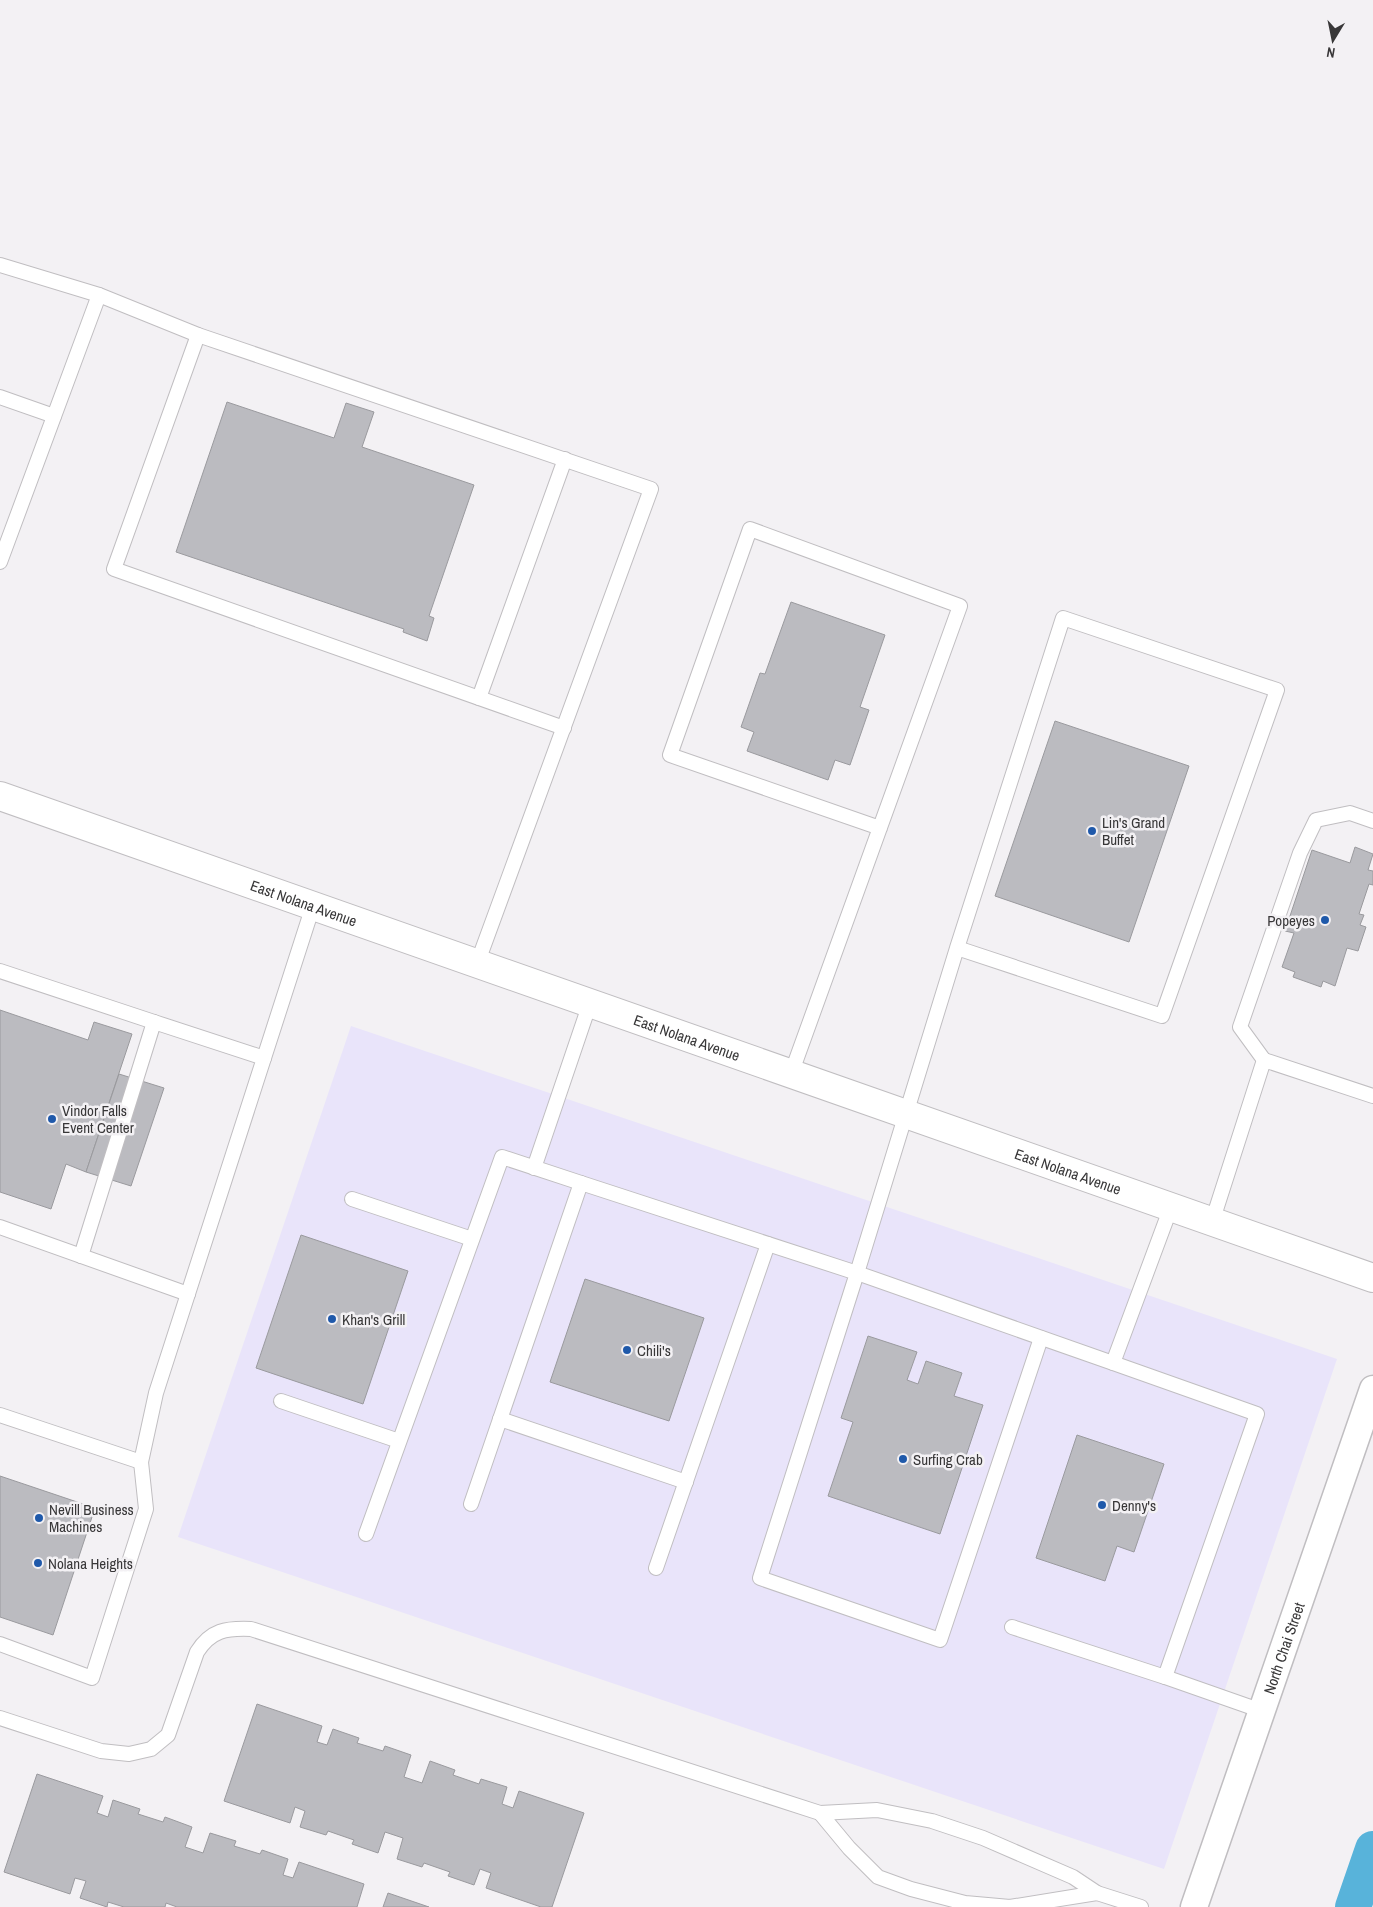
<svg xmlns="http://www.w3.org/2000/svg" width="1373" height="1907" font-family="'Archivo Narrow',sans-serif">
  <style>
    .commercial { fill: #e9e4fa }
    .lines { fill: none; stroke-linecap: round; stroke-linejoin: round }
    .canal { stroke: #58b3da; stroke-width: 36 }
    .building { fill: #bbbbc0; stroke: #9a9a9e }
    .lane-casing { stroke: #c0bec1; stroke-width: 16 }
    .street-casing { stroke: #c0bec1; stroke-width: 29 }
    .secondary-casing { stroke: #c0bec1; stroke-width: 30 }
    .lane { stroke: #fff; stroke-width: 14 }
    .street { stroke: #fff; stroke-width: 26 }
    .secondary { stroke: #fff; stroke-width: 28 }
    .poi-dot { fill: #1f59aa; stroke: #f3f1f4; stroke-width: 2 }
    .labels { text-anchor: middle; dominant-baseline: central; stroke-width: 5; stroke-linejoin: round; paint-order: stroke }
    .poi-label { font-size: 15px; fill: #383738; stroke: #f3f1f4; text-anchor: start }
    .street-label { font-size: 15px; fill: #383738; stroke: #f3f1f4 }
  </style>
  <rect width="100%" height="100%" fill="#f3f1f4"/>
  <polygon class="commercial" points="351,1026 1337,1359 1164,1869 178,1537"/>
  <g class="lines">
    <polyline class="canal" points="1353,1907 1373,1849"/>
  </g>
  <g class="building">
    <polygon points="227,402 334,438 346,403 374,412 362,447 474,485 429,616 434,618 427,641 403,632 404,629 176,552"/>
    <polygon points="791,602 885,635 860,707 869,710 850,765 835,760 828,780 747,751 754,732 741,727 760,673 765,674"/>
    <polygon points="1055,721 1189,766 1129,942 995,896"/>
    <polygon points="1355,847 1373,854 1368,870 1373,871 1373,885 1369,884 1359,914 1364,915 1360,925 1366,927 1358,951 1347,948 1335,986 1323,981 1321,987 1293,977 1295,972 1282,967 1294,933 1285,931 1312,850 1350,863"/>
    <polygon points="0,1010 88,1040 94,1022 132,1034 86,1172 66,1164 51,1209 0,1192"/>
    <polygon points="119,1074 164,1088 131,1186 86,1172"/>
    <polygon points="301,1235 408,1271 363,1404 256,1368"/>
    <polygon points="585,1279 704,1318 669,1421 550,1382"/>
    <polygon points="868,1336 917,1352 907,1380 918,1384 926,1361 962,1373 954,1396 983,1405 940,1534 828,1496 853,1422 841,1418"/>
    <polygon points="1077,1435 1164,1464 1134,1552 1117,1546 1105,1581 1036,1558"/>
    <polygon points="0,1476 95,1508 53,1635 0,1617"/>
    <polygon points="257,1704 322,1726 317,1742 327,1745 333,1729 359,1738 357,1743 383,1751 385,1746 411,1755 404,1777 422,1783 430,1761 455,1770 453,1775 479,1784 481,1779 507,1787 502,1804 513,1808 519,1791 584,1813 552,1907 541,1907 486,1888 491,1873 480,1869 474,1885 448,1876 450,1872 424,1863 422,1867 397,1859 403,1838 385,1832 378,1853 352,1844 354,1840 328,1831 326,1835 300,1827 305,1811 295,1807 290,1823 224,1801"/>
    <polygon points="37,1774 103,1796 97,1813 108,1817 113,1800 140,1809 138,1814 163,1822 165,1817 192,1827 185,1847 203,1853 210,1833 236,1841 234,1846 260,1854 262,1850 288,1859 283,1875 293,1878 299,1862 364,1884 357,1907 177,1907 166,1903 165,1907 124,1907 108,1902 107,1907 80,1898 86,1881 75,1878 70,1894 4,1872"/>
    <polygon points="388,1893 429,1907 383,1907"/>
  </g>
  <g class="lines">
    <g class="lane-casing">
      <g id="lane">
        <polyline points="0,265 99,295 198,335 651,489 477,964"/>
        <polyline points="198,335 114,569 564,728"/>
        <polyline points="0,397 54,416"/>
        <polyline points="0,562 99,295"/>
        <polyline points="479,698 565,459"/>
        <polyline points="957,948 1063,618 1277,690 1162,1016 957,948 857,1273 1113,1363"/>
        <polyline points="0,971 154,1022"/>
        <polyline points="1264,1060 1240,1027 1300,853 1316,820 1350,813 1373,821"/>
        <polyline points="791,1074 960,606 750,529 670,755 880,828"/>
        <polyline points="534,1168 590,1003"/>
        <polyline points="352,1199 472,1239"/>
        <polyline points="1212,1222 1264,1060 1373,1096"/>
        <polyline points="0,1227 188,1294"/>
        <polyline points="81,1256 154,1022 264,1058"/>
        <polyline points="281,1401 399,1441"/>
        <polyline points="0,1415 141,1462 156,1393 313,906"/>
        <polyline points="500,1419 686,1482"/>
        <polyline points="471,1504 581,1183 857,1273 760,1578 940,1640 1041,1338"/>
        <polyline points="366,1534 502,1157 581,1183"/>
        <polyline points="656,1568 768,1244"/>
        <polyline points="1012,1627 1165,1677 1257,1414 1113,1363 1171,1207"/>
        <polyline points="0,1644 92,1678 146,1509 141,1462"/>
        <polyline points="1165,1677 1262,1711"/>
        <path d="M0 1718 101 1751 129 1754 151 1749 168 1735 197 1652C211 1630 226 1628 251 1629L820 1813 877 1810 932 1821 983 1838 1073 1877 1097 1893 1141 1907"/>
        <polyline points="820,1813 849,1848 878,1877 911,1889 965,1903 1010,1907 1097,1893"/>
      </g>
    </g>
    <g class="street-casing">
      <g id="street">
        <path id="s1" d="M1194 1907 1373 1389"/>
      </g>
    </g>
    <g class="secondary-casing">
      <g id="secondary">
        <path id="s2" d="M0 796 1373 1278"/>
      </g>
    </g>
    <use href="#lane" class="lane"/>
    <use href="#street" class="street"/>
    <use href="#secondary" class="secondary"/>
  </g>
  <g class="poi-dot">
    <circle cx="1092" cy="831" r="5"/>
    <circle cx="1325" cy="920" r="5"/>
    <circle cx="52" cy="1119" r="5"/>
    <circle cx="332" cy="1319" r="5"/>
    <circle cx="627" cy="1350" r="5"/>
    <circle cx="903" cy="1459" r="5"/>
    <circle cx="1102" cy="1505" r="5"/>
    <circle cx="39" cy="1518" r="5"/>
    <circle cx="38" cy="1563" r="5"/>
  </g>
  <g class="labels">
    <g class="poi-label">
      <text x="1102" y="822">Lin's Grand<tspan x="1102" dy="17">Buffet</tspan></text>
      <text x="1315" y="920" text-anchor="end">Popeyes</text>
      <text x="62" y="1110">Vindor Falls<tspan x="62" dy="17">Event Center</tspan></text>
      <text x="342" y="1319">Khan's Grill</text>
      <text x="637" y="1350">Chili's</text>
      <text x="913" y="1459">Surfing Crab</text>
      <text x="1112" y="1505">Denny's</text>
      <text x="49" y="1509">Nevill Business<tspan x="49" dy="17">Machines</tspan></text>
      <text x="48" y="1563">Nolana Heights</text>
    </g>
    <g class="street-label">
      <text stroke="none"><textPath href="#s2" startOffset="322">East Nolana Avenue</textPath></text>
      <text stroke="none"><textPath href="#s2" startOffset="728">East Nolana Avenue</textPath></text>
      <text stroke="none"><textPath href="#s2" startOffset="1132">East Nolana Avenue</textPath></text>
      <text stroke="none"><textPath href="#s1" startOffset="274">North Chai Street</textPath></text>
    </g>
  </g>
  <g transform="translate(1333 40) rotate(190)" stroke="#f3f1f4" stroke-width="4" paint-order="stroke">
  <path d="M0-4L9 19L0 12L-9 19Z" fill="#383738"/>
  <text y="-8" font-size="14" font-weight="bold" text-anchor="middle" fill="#383738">N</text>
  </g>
</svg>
